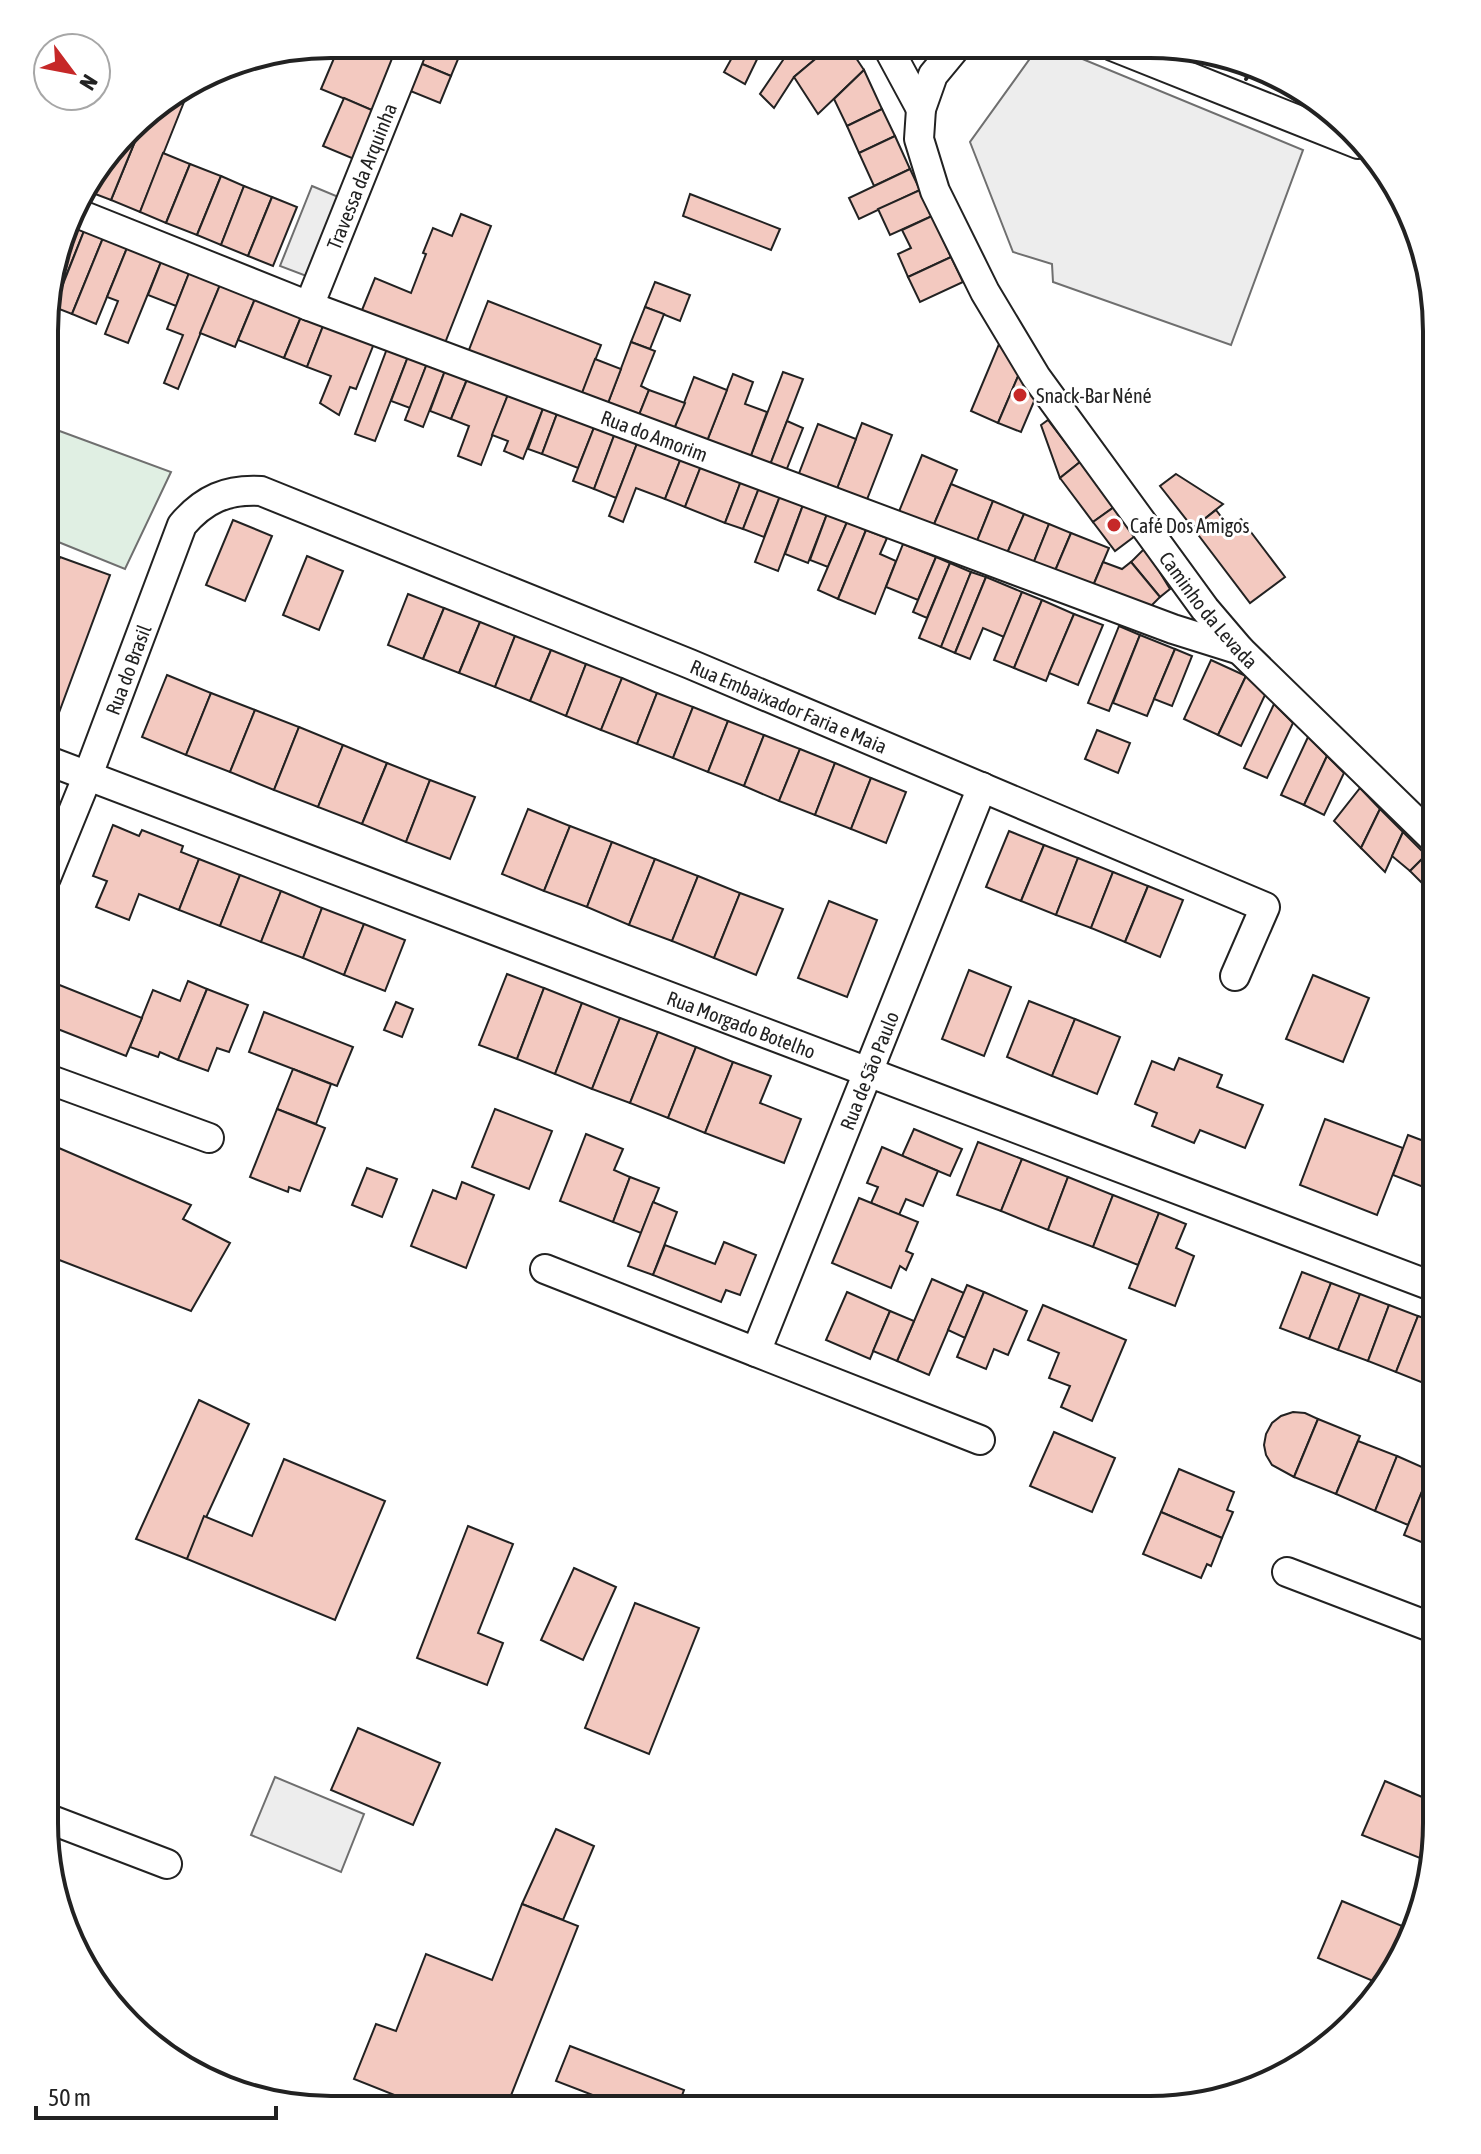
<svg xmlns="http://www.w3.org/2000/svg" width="1481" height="2154" font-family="'Asap Condensed',sans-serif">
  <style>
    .green { fill: #e0efe3; stroke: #6f6f6f; stroke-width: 2 }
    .parking { fill: #ededed; stroke: #6f6f6f; stroke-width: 2 }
    .building { fill: #f3c9c0; stroke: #222; stroke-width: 2 }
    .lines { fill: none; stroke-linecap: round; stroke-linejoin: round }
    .street-casing { stroke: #222; stroke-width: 32 }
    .street { stroke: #fff; stroke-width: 28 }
    .wall { stroke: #222; stroke-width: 4 }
    .poi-dot { fill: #c62828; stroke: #fff; stroke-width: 3 }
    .labels { text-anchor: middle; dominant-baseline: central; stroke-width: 6; stroke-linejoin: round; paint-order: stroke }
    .street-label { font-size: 20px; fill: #222; stroke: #fff }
    .poi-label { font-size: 20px; fill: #222; stroke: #fff; text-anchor: start }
    .rim { fill: none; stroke: #222; stroke-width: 4 }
  </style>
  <rect width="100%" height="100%" fill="#fff"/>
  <polygon class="green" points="46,426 171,472 125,569 46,537"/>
  <g class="parking">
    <polygon points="1039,46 1051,46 1303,150 1231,345 1053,282 1052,264 1013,252 970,142"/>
    <polygon points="312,186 341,198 309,277 280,266"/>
    <polygon points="275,1777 364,1814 341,1872 251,1835"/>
  </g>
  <g class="building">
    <polygon points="340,44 402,44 374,111 321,89"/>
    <polygon points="421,44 444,44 461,52 451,76 415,61"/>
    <polygon points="739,45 764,45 745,84 724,72"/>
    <polygon points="773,45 832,45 794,77 774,108 760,94 783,60"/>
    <polygon points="832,45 848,46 864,70 818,114 794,77"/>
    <polygon points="415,61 451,76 440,103 403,88"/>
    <polygon points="864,70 882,109 847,126 834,99"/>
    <polygon points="190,87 140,212 111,200 147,112"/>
    <polygon points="344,98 374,111 354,159 323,146"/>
    <polygon points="882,109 895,136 859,153 847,126"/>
    <polygon points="147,112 111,200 82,189 142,115"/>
    <polygon points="895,136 910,169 874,186 859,153"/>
    <polygon points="163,153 190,164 166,223 140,212"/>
    <polygon points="190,164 221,176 197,235 166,223"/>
    <polygon points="910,169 920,190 859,219 849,198"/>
    <polygon points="221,176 244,186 221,245 197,235"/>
    <polygon points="244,186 272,197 248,256 221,245"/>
    <polygon points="920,190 932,216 890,235 878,209"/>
    <polygon points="690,194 780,229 771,250 683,216"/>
    <polygon points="272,197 297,207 273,266 248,256"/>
    <polygon points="461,214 491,226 443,348 360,315 375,278 411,293 426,254 423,253 433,228 452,236"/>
    <polygon points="932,216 951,257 908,277 898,254 911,248 902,230"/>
    <polygon points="71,220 86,226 47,323 47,293"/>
    <polygon points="86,226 105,233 72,314 54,307"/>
    <polygon points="105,233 129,243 96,324 72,314"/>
    <polygon points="129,243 163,257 128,343 105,334 118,301 107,297"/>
    <polygon points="163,257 191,268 176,306 148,295"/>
    <polygon points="951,257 963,282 920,302 908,277"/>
    <polygon points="191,268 222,280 178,389 164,383 183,335 167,329"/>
    <polygon points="222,280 257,294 235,347 200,333"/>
    <polygon points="655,282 690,295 680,321 645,307"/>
    <polygon points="257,294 303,312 284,358 238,340"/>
    <polygon points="488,301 601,345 580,399 467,355"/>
    <polygon points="645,307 664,314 650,349 631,342"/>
    <polygon points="303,312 325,321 307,367 284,358"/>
    <polygon points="325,321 375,341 356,389 350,387 339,415 320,403 331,376 307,367"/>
    <polygon points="631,342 655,351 641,386 649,390 639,415 608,403"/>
    <polygon points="999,344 1019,374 998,423 971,411"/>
    <polygon points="388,346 409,354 375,441 355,434"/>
    <polygon points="409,354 428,361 410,408 391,401"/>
    <polygon points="595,359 621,369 608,403 582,393"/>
    <polygon points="428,361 446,368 423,427 405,420"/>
    <polygon points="446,368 468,377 451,419 430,411"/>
    <polygon points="783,372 803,379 770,465 750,458"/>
    <polygon points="733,374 753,382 745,404 767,412 750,458 707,441"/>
    <polygon points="1019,374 1035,399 1021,432 998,423"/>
    <polygon points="468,377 509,392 481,465 458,456 469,426 451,419"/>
    <polygon points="694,377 727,390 707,441 674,429"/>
    <polygon points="649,390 685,403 674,429 639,415"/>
    <polygon points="509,392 544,406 523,459 504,451 508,441 492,435"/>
    <polygon points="544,406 558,411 542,454 528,449"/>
    <polygon points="558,411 595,425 578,468 542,454"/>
    <polygon points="1048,420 1080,462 1060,478 1041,425"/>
    <polygon points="787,421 803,428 786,471 770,465"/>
    <polygon points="862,423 892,435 866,502 836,491"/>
    <polygon points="818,424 856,439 836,491 798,476"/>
    <polygon points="595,425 615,433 594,489 573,481"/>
    <polygon points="615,433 638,441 616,498 594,489"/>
    <polygon points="638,441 681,458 665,499 636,488 623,522 609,516"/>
    <polygon points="922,455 957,470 932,529 898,514"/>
    <polygon points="681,458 701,466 685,507 665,499"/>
    <polygon points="1080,462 1114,507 1093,522 1060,478"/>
    <polygon points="701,466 741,481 725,523 685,507"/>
    <polygon points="1176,474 1223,504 1193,528 1160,486"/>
    <polygon points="741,481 759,488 743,529 725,523"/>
    <polygon points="951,484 993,501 975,546 932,529"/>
    <polygon points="759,488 780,496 764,537 743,529"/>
    <polygon points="780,496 803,505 778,571 755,562"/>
    <polygon points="993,501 1024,514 1005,558 975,546"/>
    <polygon points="803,505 827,514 808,563 785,554"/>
    <polygon points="1114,507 1135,536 1115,551 1093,522"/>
    <polygon points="1216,510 1229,527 1241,519 1285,577 1250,603 1193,528"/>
    <polygon points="827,514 847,522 828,567 810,560"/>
    <polygon points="1024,514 1049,524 1031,569 1005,558"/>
    <polygon points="233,520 272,536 245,601 206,585"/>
    <polygon points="847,522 866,530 838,599 818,590"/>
    <polygon points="1049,524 1071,533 1052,578 1031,569"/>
    <polygon points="866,530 887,538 880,554 896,561 875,614 838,599"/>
    <polygon points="1071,533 1109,548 1090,593 1052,578"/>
    <polygon points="903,544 936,557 918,600 886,587"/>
    <polygon points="1145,548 1170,589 1160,597 1131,562"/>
    <polygon points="307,556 343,571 319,630 283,615"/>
    <polygon points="60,557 110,575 57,718 46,714 46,594"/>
    <polygon points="936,557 950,563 927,618 913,612"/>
    <polygon points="1103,562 1122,569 1131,562 1160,597 1143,614 1090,593"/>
    <polygon points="950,563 971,572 941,647 919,638"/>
    <polygon points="971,572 986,577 955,653 941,647"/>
    <polygon points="986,577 1022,592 1004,637 983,628 970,659 955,653"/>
    <polygon points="1022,592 1042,600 1014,668 994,660"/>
    <polygon points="408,594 444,608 423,659 388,645"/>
    <polygon points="1042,600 1074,614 1046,681 1014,668"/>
    <polygon points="444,608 480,622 459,673 423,659"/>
    <polygon points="1074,614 1103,625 1078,685 1049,673"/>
    <polygon points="480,622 515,636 495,687 459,673"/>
    <polygon points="1119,626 1140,635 1109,711 1088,703"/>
    <polygon points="1140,635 1175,649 1147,716 1113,703"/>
    <polygon points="515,636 551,650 530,701 495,687"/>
    <polygon points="1175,649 1192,656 1172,706 1154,699"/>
    <polygon points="551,650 586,664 566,716 530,701"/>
    <polygon points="1211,660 1246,676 1218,735 1184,719"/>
    <polygon points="586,664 622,678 601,730 566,716"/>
    <polygon points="167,675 211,693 186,755 142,737"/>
    <polygon points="1246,676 1265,695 1241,746 1218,735"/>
    <polygon points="622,678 657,693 637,744 601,730"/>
    <polygon points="211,693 255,710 230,772 186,755"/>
    <polygon points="657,693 693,707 673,758 637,744"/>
    <polygon points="1274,704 1293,723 1267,778 1244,768"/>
    <polygon points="693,707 728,721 708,772 673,758"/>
    <polygon points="255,710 299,727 274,790 230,772"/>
    <polygon points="728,721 764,735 744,786 708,772"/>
    <polygon points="299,727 343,745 318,807 274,790"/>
    <polygon points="1097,730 1130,743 1118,773 1085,759"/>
    <polygon points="764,735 800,749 779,801 744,786"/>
    <polygon points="1308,737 1327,756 1304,805 1281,795"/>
    <polygon points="343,745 387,763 362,824 318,807"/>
    <polygon points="800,749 835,763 815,815 779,801"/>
    <polygon points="1327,756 1344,773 1324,815 1304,805"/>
    <polygon points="387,763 430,780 406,842 362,824"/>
    <polygon points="835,763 871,778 851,829 815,815"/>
    <polygon points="871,778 906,792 886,843 851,829"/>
    <polygon points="430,780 475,797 450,859 406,842"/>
    <polygon points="1360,788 1380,809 1361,848 1334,821"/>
    <polygon points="528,809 570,826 544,891 502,874"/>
    <polygon points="1380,809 1403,832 1385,872 1361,848"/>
    <polygon points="113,825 139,836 142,830 183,846 181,852 199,859 179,910 139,894 129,920 96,907 107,881 93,876"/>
    <polygon points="570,826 612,842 587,907 544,891"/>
    <polygon points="1009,831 1044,845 1021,901 986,887"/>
    <polygon points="1403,832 1426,855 1410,871 1392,856"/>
    <polygon points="612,842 655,859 629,925 587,907"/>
    <polygon points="1044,845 1078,858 1056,915 1021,901"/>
    <polygon points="1426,855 1437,866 1437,898 1410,871"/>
    <polygon points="1078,858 1113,872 1091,928 1056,915"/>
    <polygon points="199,859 240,875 220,926 179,910"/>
    <polygon points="655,859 698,876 672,941 629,925"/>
    <polygon points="1113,872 1148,886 1125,942 1091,928"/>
    <polygon points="240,875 281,891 261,942 220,926"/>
    <polygon points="698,876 740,893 714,958 672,941"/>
    <polygon points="1148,886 1183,900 1160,957 1125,942"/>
    <polygon points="281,891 322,908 303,958 261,942"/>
    <polygon points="740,893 783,909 756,975 714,958"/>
    <polygon points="829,901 877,920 847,997 798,978"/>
    <polygon points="322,908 364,924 344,975 303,958"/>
    <polygon points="364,924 405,940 385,991 344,975"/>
    <polygon points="969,970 1011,987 984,1056 942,1039"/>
    <polygon points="507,974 544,988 517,1059 479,1045"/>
    <polygon points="1313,975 1369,998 1343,1062 1286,1039"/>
    <polygon points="188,981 207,989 178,1060 160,1052 158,1057 130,1047 153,990 180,1001"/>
    <polygon points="52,982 142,1018 126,1056 45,1024 45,998"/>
    <polygon points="544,988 582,1003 555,1074 517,1059"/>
    <polygon points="207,989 248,1005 229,1052 217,1048 208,1071 178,1060"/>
    <polygon points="1029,1001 1075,1019 1052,1076 1007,1057"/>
    <polygon points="396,1002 413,1009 402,1037 384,1030"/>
    <polygon points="582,1003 620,1018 592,1089 555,1074"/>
    <polygon points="264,1012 353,1047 337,1086 249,1052"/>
    <polygon points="620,1018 658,1032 630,1103 592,1089"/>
    <polygon points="1075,1019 1120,1037 1097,1094 1052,1076"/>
    <polygon points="658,1032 696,1047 668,1118 630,1103"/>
    <polygon points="696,1047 733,1062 705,1133 668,1118"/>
    <polygon points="1179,1058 1222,1075 1217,1087 1263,1105 1245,1148 1200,1130 1194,1143 1152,1126 1157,1113 1135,1104 1152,1061 1174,1070"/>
    <polygon points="733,1062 771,1076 760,1103 801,1119 784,1163 705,1133"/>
    <polygon points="293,1069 331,1084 316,1124 277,1109"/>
    <polygon points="277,1109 325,1128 300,1191 289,1187 288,1192 250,1177"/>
    <polygon points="495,1109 552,1131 529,1189 472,1167"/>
    <polygon points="1325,1119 1403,1148 1377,1215 1300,1185"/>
    <polygon points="914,1129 962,1149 950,1176 902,1156"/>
    <polygon points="586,1134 623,1149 614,1170 630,1177 613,1222 560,1201"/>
    <polygon points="1408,1135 1437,1146 1437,1162 1426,1188 1393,1175"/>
    <polygon points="45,1142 191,1205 183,1219 230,1243 191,1311 49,1256 56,1209 45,1205"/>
    <polygon points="978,1142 1022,1159 1001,1211 957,1195"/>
    <polygon points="882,1147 938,1171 923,1206 906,1199 899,1215 871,1203 878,1187 867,1183"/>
    <polygon points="1022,1159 1068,1177 1048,1230 1001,1211"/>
    <polygon points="367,1168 397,1179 382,1217 352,1205"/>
    <polygon points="630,1177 659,1188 641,1233 613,1222"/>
    <polygon points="1068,1177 1113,1195 1093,1247 1048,1230"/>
    <polygon points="462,1182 494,1195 466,1268 411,1246 433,1190 456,1199"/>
    <polygon points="1113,1195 1159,1213 1138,1265 1093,1247"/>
    <polygon points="859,1198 918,1222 906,1251 913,1254 906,1270 900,1266 891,1288 832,1263"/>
    <polygon points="653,1202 677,1212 653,1275 628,1266"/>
    <polygon points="1159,1213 1186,1224 1176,1248 1194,1256 1175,1306 1129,1288"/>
    <polygon points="724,1242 756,1255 740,1295 726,1290 721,1302 653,1275 665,1245 715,1264"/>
    <polygon points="1302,1272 1331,1283 1309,1339 1280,1328"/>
    <polygon points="932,1279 964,1293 929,1375 897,1361"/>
    <polygon points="1331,1283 1360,1294 1338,1350 1309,1339"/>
    <polygon points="967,1285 984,1292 965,1338 948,1330"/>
    <polygon points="847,1292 890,1311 870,1359 826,1340"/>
    <polygon points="984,1292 1027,1311 1008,1355 994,1349 986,1369 957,1357"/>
    <polygon points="1360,1294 1389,1305 1368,1361 1338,1350"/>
    <polygon points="1043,1305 1126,1340 1092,1421 1061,1407 1070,1386 1049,1378 1059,1353 1028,1340"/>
    <polygon points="1389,1305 1418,1316 1396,1372 1368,1361"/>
    <polygon points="890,1311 914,1321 897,1361 873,1351"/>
    <polygon points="1418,1316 1437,1323 1437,1355 1426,1384 1396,1372"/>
    <polygon points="1437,1355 1437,1388 1426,1384"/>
    <polygon points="199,1400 249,1424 187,1559 136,1539"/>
    <polygon points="1293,1412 1305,1413 1318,1419 1294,1477 1272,1465 1266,1455 1264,1445 1266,1434 1272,1423 1281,1416"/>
    <polygon points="1318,1419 1360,1436 1336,1494 1294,1477"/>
    <polygon points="1054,1432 1115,1458 1092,1512 1030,1486"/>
    <polygon points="1358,1441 1397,1456 1375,1511 1336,1494"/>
    <polygon points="1397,1456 1431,1471 1408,1525 1375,1511"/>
    <polygon points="284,1459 385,1501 335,1620 187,1559 204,1516 252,1536"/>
    <polygon points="1179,1469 1234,1492 1227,1510 1233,1512 1222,1538 1161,1512"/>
    <polygon points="1427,1479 1437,1483 1436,1548 1404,1535"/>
    <polygon points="1161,1512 1222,1538 1211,1566 1207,1564 1201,1578 1143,1554"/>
    <polygon points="468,1526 513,1544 478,1633 503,1643 487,1685 417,1658"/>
    <polygon points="574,1568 616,1587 583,1660 541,1640"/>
    <polygon points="635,1603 699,1628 649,1754 585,1728"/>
    <polygon points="358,1728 440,1763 413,1825 331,1790"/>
    <polygon points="1385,1781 1436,1803 1436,1842 1430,1862 1362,1835"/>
    <polygon points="556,1829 594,1846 563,1920 522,1904"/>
    <polygon points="1342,1901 1407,1928 1385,1986 1318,1958"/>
    <polygon points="522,1904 578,1926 506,2108 427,2108 354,2079 376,2024 396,2031 426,1954 492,1980"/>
    <polygon points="570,2046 684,2090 677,2109 629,2109 556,2081"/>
  </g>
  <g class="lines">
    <g class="street-casing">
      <g id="street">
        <polyline points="887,46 921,109"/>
        <path id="s1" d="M957 46 933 75 921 109 919 139 935 191 985 292 1036 377 1205 609 1240 650 1437 842"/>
        <polyline points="1112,46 1358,144"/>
        <path id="s2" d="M74 212 309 306 1173 629 1240 650"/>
        <path id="s3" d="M309 306 414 44"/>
        <path id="s4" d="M46 760 1437 1288"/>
        <path id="s5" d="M46 878 88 775 182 525C204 499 227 489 261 491L690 664 1265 907 1235 976"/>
        <polyline points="45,1078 209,1138"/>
        <polyline points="545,1269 756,1352"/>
        <path id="s6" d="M980 1440 756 1352 982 787"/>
        <polyline points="1287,1572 1436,1629"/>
        <polyline points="44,1817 167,1864"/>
      </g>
    </g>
    <use href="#street" class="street"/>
    <polyline class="wall" points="1246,79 1250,72"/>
  </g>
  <g class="poi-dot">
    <circle cx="1020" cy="395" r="8"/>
    <circle cx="1114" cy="525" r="8"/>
  </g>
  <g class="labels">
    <g class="street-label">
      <text stroke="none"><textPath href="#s3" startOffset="140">Travessa da Arquinha</textPath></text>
      <text stroke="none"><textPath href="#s2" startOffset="622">Rua do Amorim</textPath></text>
      <text stroke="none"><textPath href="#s1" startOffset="660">Caminho da Levada</textPath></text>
      <text stroke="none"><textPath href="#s5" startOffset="224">Rua do Brasil</textPath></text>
      <text stroke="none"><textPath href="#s5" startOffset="1038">Rua Embaixador Faria e Maia</textPath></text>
      <text stroke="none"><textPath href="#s4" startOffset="744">Rua Morgado Botelho</textPath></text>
      <text stroke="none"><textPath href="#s6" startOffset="544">Rua de São Paulo</textPath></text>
    </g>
    <g class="poi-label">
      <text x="1036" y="395">Snack-Bar Néné</text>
      <text x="1130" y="525">Café Dos Amigos</text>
    </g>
  </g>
  <path d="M0 0H1481V2154H0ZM331 58H1150A273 273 0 0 1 1423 331V1823A273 273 0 0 1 1150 2096H331A273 273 0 0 1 58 1823V331A273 273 0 0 1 331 58Z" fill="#fff" fill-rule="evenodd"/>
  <path class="rim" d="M331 58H1150A273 273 0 0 1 1423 331V1823A273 273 0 0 1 1150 2096H331A273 273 0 0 1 58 1823V331A273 273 0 0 1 331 58Z"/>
  <g transform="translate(72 72) rotate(122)"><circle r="38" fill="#ffffff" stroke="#a7a7a7" stroke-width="2"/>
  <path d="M0-6L14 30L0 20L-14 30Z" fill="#c62828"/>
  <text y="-12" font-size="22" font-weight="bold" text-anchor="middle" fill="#222222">N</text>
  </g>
  <path d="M36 2106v12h240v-12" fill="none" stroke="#222222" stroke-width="4"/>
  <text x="48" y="2106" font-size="24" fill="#222222" stroke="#ffffff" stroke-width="6" paint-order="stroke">50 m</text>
</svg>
